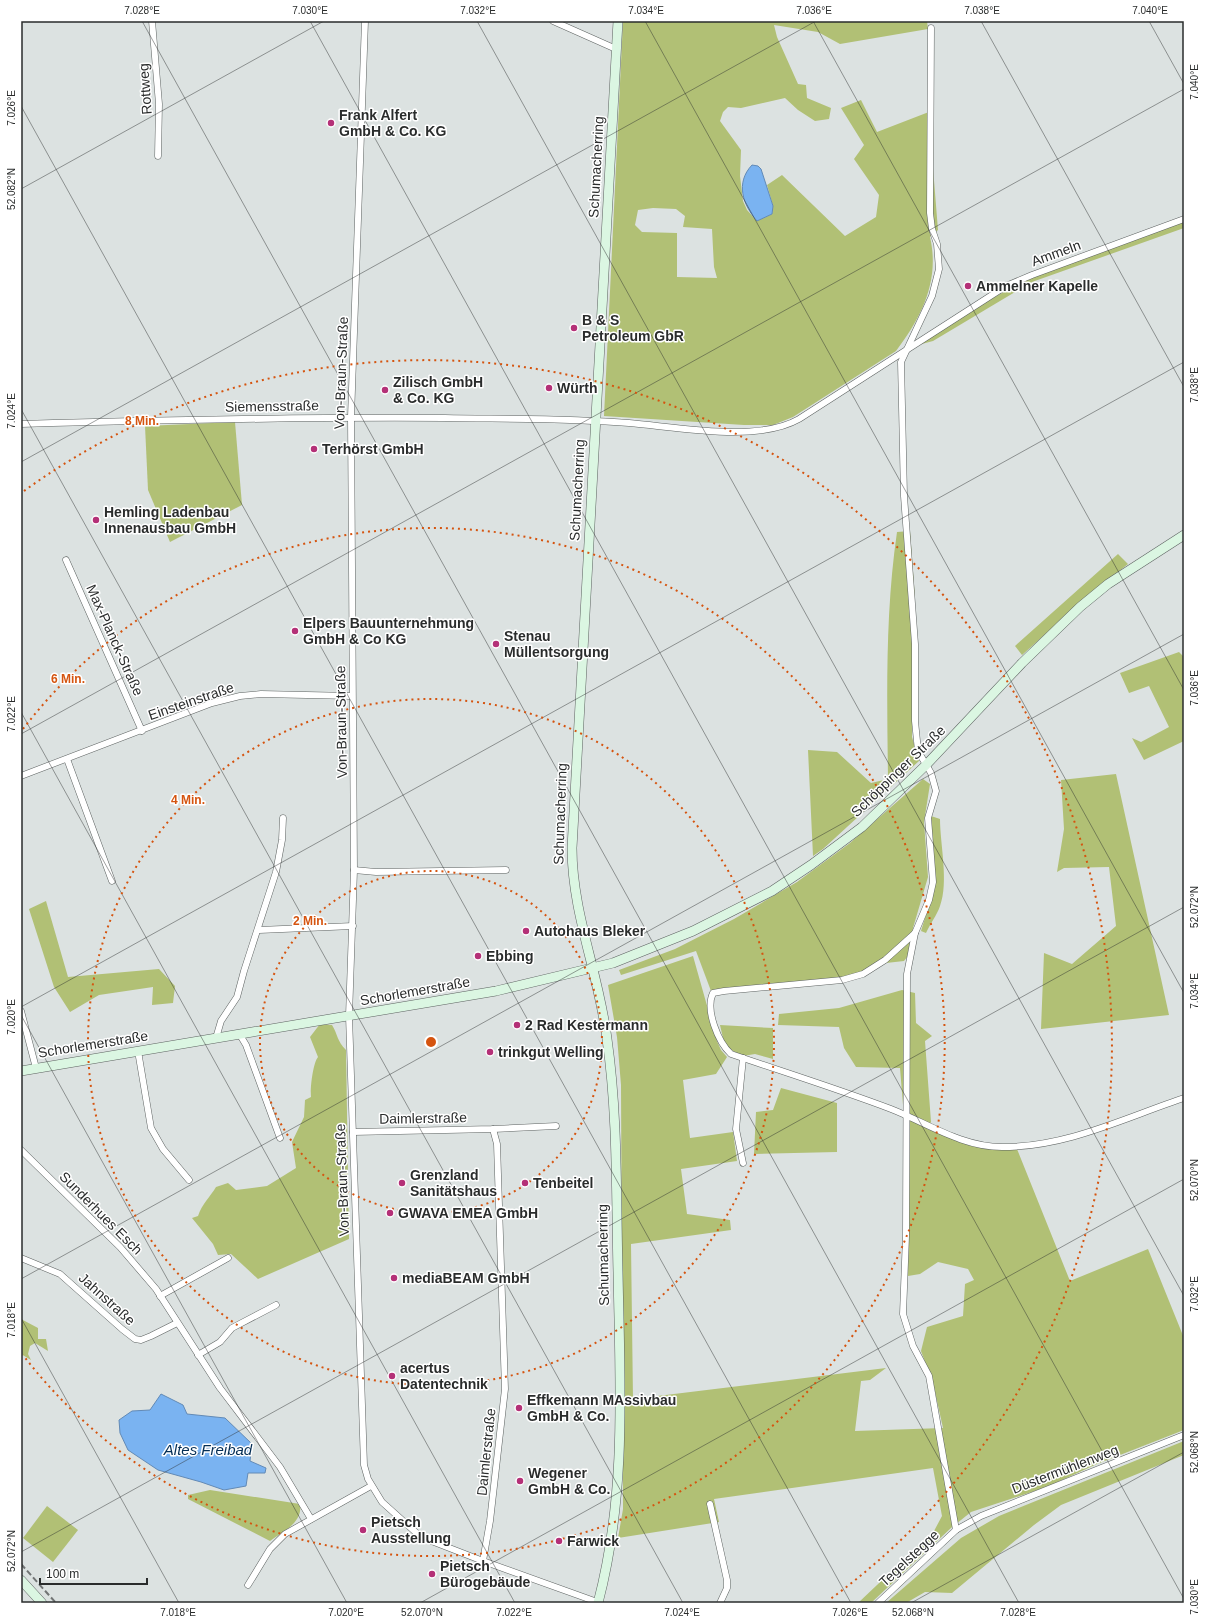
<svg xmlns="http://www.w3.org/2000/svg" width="1205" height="1624" font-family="Arial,sans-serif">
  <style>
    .green { fill: #b1c075; fill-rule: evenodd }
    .water { fill: #7ab3f1; stroke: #628ab6 }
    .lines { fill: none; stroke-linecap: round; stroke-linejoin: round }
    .street-casing { stroke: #5d6261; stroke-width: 7 }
    .secondary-casing { stroke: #5d6261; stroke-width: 10 }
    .street { stroke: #fff; stroke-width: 6 }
    .secondary { stroke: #dbf6e2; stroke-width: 9 }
    .rail { stroke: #717474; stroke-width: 2; stroke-dasharray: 6 3; stroke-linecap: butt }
    .ticks { fill: none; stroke: #2a2c2c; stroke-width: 1; stroke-opacity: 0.45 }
    .ring { fill: none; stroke: #d5540f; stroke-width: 2; stroke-dasharray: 2 4 }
    .poi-dot { fill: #b43077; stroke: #fff; stroke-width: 1.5 }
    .labels { text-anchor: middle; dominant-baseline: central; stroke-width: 3; stroke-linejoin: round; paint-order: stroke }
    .street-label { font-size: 14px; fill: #2a2c2c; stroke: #fff }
    .poi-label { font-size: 14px; font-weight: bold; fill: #2a2c2c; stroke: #fff; text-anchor: start }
    .water-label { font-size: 15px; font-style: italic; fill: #042e55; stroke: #fff }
    .centre { fill: #d5540f; stroke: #fff; stroke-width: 2 }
    .ring-label { font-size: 12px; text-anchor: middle; font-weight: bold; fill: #d5540f; stroke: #fff; stroke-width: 3; stroke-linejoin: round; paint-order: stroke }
    .neatline { fill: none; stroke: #2a2c2c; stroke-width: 1.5 }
    .ticks-label { font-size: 10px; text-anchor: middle; fill: #2a2c2c }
  </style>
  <rect width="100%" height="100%" fill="#dce2e1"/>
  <g class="green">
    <path d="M623 21H927L928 29 840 44 818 32 774 25 777 37 798 84 806 85 807 98 831 108 829 119 815 121 798 110 785 98 741 108 728 107 723 112 720 121 741 150 740 176 743 201 747 210 757 221 772 214 773 206 767 185 782 175 845 236 876 217 879 195 854 159 864 145 841 108 861 100 877 132 934 110 933 168 938 230 930 237C940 280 922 317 896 351L793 417 773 425H744L604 416ZM653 208 676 209 685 216 683 227 712 229 714 267 717 278 677 277V233L642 232 635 225 638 210Z"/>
    <polygon points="1184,220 1184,228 1032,282 933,341 918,345 968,312 1032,276"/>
    <polygon points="235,422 242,505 170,542 148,490 145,426"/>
    <path d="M910 531 915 598 912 737 919 761 823 849 813 856 808 750 837 752 871 783 888 779C887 697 885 614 897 532Z"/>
    <polygon points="1118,554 1128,564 1080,603 1022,655 1015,646"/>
    <polygon points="1179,652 1184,657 1184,741 1144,760 1132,738 1141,742 1169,727 1149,686 1129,693 1120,673"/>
    <polygon points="1116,774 1169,1015 1041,1029 1044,953 1072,964 1116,926 1109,867 1064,868 1057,872 1064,829 1061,780"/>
    <polygon points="923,779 930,784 924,822 928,877 913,928 911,952 904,961 886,963 861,973 826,981 711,991 696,951 621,975 619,970 675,949 734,919 797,882 850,843"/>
    <path d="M931 816 940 819C940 844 949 882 940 906 937 915 930 924 926 933L921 931 935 886Z"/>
    <polygon points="46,901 68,977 159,969 175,986 173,1003 152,1005 153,987 99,995 70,1012 54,987 29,909"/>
    <polygon points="693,956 717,1041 721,1050 727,1057 716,1074 683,1080 690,1138 733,1132 737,1161 681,1169 687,1214 730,1220 731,1230 631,1244 633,1399 886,1368 870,1380 861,1381 855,1431 943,1428 933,1383 921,1351 927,1327 963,1316 965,1284 974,1280 968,1269 938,1262 920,1274 908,1276 910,1123 903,1105 900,1068 856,1067 844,1048 839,1027 778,1025 779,1014 839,1008 902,990 915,993 916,1023 932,1036 925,1041 931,1122 927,1129 979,1147 1017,1149 1070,1281 1148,1249 1184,1338 1184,1430 1097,1464 1047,1487 971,1512 951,1528 871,1603 858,1603 934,1531 942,1516 933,1468 714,1499 719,1522 618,1538 623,1509 621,1085 617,1037 608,985"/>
    <path d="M320 1024 332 1025C338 1035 337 1041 346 1050L349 1239 258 1279 231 1254 218 1255 213 1244 192 1218 198 1216C202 1204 210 1197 216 1187L228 1183 236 1190 267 1186 296 1168 292 1142 304 1117 305 1100 311 1097C310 1088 313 1063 318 1057L310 1037Z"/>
    <path d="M720 1025 773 1028V1059L755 1054 743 1056C724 1047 725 1046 720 1025Z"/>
    <polygon points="781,1088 837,1103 837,1152 754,1154 756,1112 773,1110"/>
    <polygon points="21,1319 38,1328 38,1339 46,1339 48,1351 35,1343 30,1346 28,1354 31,1360 21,1354"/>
    <polygon points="1184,1441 1184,1455 1061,1505 1034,1525 952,1593 925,1592 906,1603 886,1603 961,1538 999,1516"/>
    <path d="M210 1490 300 1504C303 1523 283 1531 270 1541L188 1499V1495Z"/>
    <polygon points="47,1506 78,1530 53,1562 23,1538"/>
  </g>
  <g class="water">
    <path d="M752 165 758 166 761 169 773 206 772 214 757 221C743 205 735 183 752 165Z"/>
    <polygon points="161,1394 183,1405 187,1414 225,1418 252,1444 250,1461 266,1468 265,1473 248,1473 246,1486 224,1490 201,1482 158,1470 128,1450 120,1433 119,1420 132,1411 150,1410"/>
  </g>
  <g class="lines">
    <g class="street-casing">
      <g id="street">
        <polyline points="152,21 159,104 158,156"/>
        <polyline points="365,21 351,417 354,870 349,1016 364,1465 368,1479 382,1502 421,1537 483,1561 600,1603"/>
        <polyline points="553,21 616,49"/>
        <polyline points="931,28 930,213 932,229 937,244 939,269 932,296 901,362 904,496 915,644 915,721 918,751 931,773 936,791 928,818 933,882 929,900 915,933 907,974 906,1236 903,1314 913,1346 929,1376 956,1530"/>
        <path d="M21 424C162 420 303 417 445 418 506 419 568 418 629 423 677 427 757 443 799 419L1006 286 1032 275 1184 219"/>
        <polyline points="66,560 142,731"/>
        <polyline points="67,759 112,881"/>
        <polyline points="21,776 212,703 240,696 261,694 352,696"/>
        <polyline points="354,870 376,872 506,870"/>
        <polyline points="259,930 353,926"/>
        <path d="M915 933 885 960 863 974 842 980 724 991 713 993C705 1010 718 1042 731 1054 784 1072 838 1089 891 1109 927 1123 962 1147 1002 1147 1067 1147 1124 1118 1184 1098"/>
        <polyline points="21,1011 36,1068"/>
        <polyline points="240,1035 246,1045 280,1138"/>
        <polyline points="216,1038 221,1021 237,997 244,971 276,872 282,840 283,818"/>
        <polyline points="138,1051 151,1128 163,1149 189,1180"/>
        <polyline points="743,1058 736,1129 743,1163"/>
        <polyline points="353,1132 493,1129 556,1126"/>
        <polyline points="21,1150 120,1247 156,1289 220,1388 280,1467 311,1519"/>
        <polyline points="21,1258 60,1274 122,1329 135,1339 141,1340 151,1336 177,1323"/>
        <polyline points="160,1296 228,1258"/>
        <polyline points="198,1355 220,1342 232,1328 276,1305"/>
        <polyline points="710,1504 727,1580 727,1588 720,1603"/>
        <polyline points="483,1561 490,1521 505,1389 497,1144 493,1129"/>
        <polyline points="248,1585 270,1549 285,1534 371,1486"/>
        <polyline points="878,1603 956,1530 981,1516 1184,1435"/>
      </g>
    </g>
    <g class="secondary-casing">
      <g id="secondary">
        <polyline points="21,1071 496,991 613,963 693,931 772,891 811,865 862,827 926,765 1022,663 1080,607 1108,584 1184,535"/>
        <polyline points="21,1580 42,1603"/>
        <path d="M598 1603C627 1493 620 1384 618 1272 616 1195 618 1116 607 1039 599 974 572 913 572 848L618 21"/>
      </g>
    </g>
    <use href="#street" class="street"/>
    <use href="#secondary" class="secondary"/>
    <polyline class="rail" points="21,1564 56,1603"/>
  </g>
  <path class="ticks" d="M142 21 1019 1603M310 21 1184 1599M477 21 1184 1296M645 21 1184 993M813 21 1184 690M981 21 1184 387M1149 21 1184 84M21 106 851 1603M21 189 324 21M21 409 683 1603M21 462 816 21M21 712 515 1603M21 734 1184 89M21 1007 1184 362M21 1015 347 1603M21 1279 1184 634M21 1318 179 1603M21 1552 1184 907M420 1603 1184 1179M911 1603 1184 1452"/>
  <g class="ring">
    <circle cx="431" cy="1042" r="171"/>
    <circle cx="431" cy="1042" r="343"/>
    <path d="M23 729A514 514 0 1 1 23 1355"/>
    <path d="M24 491A685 685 0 1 1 829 1600"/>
  </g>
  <g class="poi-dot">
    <circle cx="331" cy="123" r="4"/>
    <circle cx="968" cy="286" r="4"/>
    <circle cx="574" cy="328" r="4"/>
    <circle cx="549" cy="388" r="4"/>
    <circle cx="385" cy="390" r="4"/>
    <circle cx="314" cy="449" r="4"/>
    <circle cx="96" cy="520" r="4"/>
    <circle cx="295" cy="631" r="4"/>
    <circle cx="496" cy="644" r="4"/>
    <circle cx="526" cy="931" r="4"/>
    <circle cx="478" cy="956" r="4"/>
    <circle cx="517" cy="1025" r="4"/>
    <circle cx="490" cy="1052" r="4"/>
    <circle cx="402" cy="1183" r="4"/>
    <circle cx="525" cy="1183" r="4"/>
    <circle cx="390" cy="1213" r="4"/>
    <circle cx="394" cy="1278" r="4"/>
    <circle cx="392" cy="1376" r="4"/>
    <circle cx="519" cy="1408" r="4"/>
    <circle cx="520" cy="1481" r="4"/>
    <circle cx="363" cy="1530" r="4"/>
    <circle cx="559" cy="1541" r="4"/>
    <circle cx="432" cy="1574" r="4"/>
  </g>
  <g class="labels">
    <g class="street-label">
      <text transform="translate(145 89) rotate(-94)">Rottweg</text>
      <text transform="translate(596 167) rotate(-87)">Schumacherring</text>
      <text transform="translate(1056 253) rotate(-20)">Ammeln</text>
      <text transform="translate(341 373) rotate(-88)">Von-Braun-Straße</text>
      <text transform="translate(272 406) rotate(-1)">Siemensstraße</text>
      <text transform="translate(577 490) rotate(-87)">Schumacherring</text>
      <text transform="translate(115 640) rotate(66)">Max-Planck-Straße</text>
      <text transform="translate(191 701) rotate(-19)">Einsteinstraße</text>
      <text transform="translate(341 722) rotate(-91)">Von-Braun-Straße</text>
      <text transform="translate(898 771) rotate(-44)">Schöppinger Straße</text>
      <text transform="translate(560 814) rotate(-88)">Schumacherring</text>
      <text transform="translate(415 991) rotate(-10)">Schorlemerstraße</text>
      <text transform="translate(93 1044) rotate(-9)">Schorlemerstraße</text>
      <text transform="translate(423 1118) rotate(-1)">Daimlerstraße</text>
      <text transform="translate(342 1180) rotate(-92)">Von-Braun-Straße</text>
      <text transform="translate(101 1213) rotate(45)">Sunderhues Esch</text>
      <text transform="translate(603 1255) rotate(-91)">Schumacherring</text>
      <text transform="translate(107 1299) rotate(42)">Jahnstraße</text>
      <text transform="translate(486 1452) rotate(-84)">Daimlerstraße</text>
      <text transform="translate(1065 1469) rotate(-21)">Düstermühlenweg</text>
      <text transform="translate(909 1558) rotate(-43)">Tegelstegge</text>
    </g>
    <g class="poi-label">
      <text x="339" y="115">Frank Alfert<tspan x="339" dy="16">GmbH &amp; Co. KG</tspan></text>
      <text x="976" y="286">Ammelner Kapelle</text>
      <text x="582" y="320">B &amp; S<tspan x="582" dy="16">Petroleum GbR</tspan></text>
      <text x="393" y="382">Zilisch GmbH<tspan x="393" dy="16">&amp; Co. KG</tspan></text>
      <text x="557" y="388">Würth</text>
      <text x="322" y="449">Terhörst GmbH</text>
      <text x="104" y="512">Hemling Ladenbau<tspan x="104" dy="16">Innenausbau GmbH</tspan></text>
      <text x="303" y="623">Elpers Bauunternehmung<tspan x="303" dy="16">GmbH &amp; Co KG</tspan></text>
      <text x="504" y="636">Stenau<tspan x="504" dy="16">Müllentsorgung</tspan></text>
      <text x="534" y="931">Autohaus Bleker</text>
      <text x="486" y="956">Ebbing</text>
      <text x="525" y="1025">2 Rad Kestermann</text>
      <text x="498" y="1052">trinkgut Welling</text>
      <text x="410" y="1175">Grenzland<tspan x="410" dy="16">Sanitätshaus</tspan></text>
      <text x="533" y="1183">Tenbeitel</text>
      <text x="398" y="1213">GWAVA EMEA GmbH</text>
      <text x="402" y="1278">mediaBEAM GmbH</text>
      <text x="400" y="1368">acertus<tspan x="400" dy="16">Datentechnik</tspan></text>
      <text x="527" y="1400">Effkemann MAssivbau<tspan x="527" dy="16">GmbH &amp; Co.</tspan></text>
      <text x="528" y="1473">Wegener<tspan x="528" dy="16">GmbH &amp; Co.</tspan></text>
      <text x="371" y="1522">Pietsch<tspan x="371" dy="16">Ausstellung</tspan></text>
      <text x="567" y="1541">Farwick</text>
      <text x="440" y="1566">Pietsch<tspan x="440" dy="16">Bürogebäude</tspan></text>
    </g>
    <g class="water-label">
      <text x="208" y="1449">Altes Freibad</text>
    </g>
  </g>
  <circle cx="431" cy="1042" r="6" class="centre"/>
  <g class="ring-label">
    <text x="142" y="425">8 Min.</text>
    <text x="68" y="683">6 Min.</text>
    <text x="188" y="804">4 Min.</text>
    <text x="310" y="925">2 Min.</text>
  </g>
  <rect width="1205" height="1624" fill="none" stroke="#ffffff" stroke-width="44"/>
  <path d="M40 1578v6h107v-6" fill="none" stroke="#2a2c2c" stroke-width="2"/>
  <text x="46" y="1578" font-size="12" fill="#2a2c2c" stroke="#ffffff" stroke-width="3" paint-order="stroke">100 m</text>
  <rect x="22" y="22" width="1161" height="1580" class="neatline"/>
  <g class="ticks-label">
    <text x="142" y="14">7.028°E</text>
    <text x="310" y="14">7.030°E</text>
    <text x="478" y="14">7.032°E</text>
    <text x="646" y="14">7.034°E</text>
    <text x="814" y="14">7.036°E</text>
    <text x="982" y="14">7.038°E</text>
    <text x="1150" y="14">7.040°E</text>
    <text transform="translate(1194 82) rotate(-90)" y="4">7.040°E</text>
    <text transform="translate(11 108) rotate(-90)" y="4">7.026°E</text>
    <text transform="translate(11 189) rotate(-90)" y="4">52.082°N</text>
    <text transform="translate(1194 385) rotate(-90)" y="4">7.038°E</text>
    <text transform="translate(11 411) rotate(-90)" y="4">7.024°E</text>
    <text transform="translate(1194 688) rotate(-90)" y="4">7.036°E</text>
    <text transform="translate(11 714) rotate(-90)" y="4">7.022°E</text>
    <text transform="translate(1194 907) rotate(-90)" y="4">52.072°N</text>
    <text transform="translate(1194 991) rotate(-90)" y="4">7.034°E</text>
    <text transform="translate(11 1017) rotate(-90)" y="4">7.020°E</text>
    <text transform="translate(1194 1180) rotate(-90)" y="4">52.070°N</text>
    <text transform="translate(1194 1294) rotate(-90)" y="4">7.032°E</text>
    <text transform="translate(11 1320) rotate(-90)" y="4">7.018°E</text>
    <text transform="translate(1194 1452) rotate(-90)" y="4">52.068°N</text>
    <text transform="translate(11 1551) rotate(-90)" y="4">52.072°N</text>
    <text transform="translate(1194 1597) rotate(-90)" y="4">7.030°E</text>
    <text x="178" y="1616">7.018°E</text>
    <text x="346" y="1616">7.020°E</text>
    <text x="422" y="1616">52.070°N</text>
    <text x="514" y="1616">7.022°E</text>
    <text x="682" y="1616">7.024°E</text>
    <text x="850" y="1616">7.026°E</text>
    <text x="913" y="1616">52.068°N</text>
    <text x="1018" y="1616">7.028°E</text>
  </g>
</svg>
